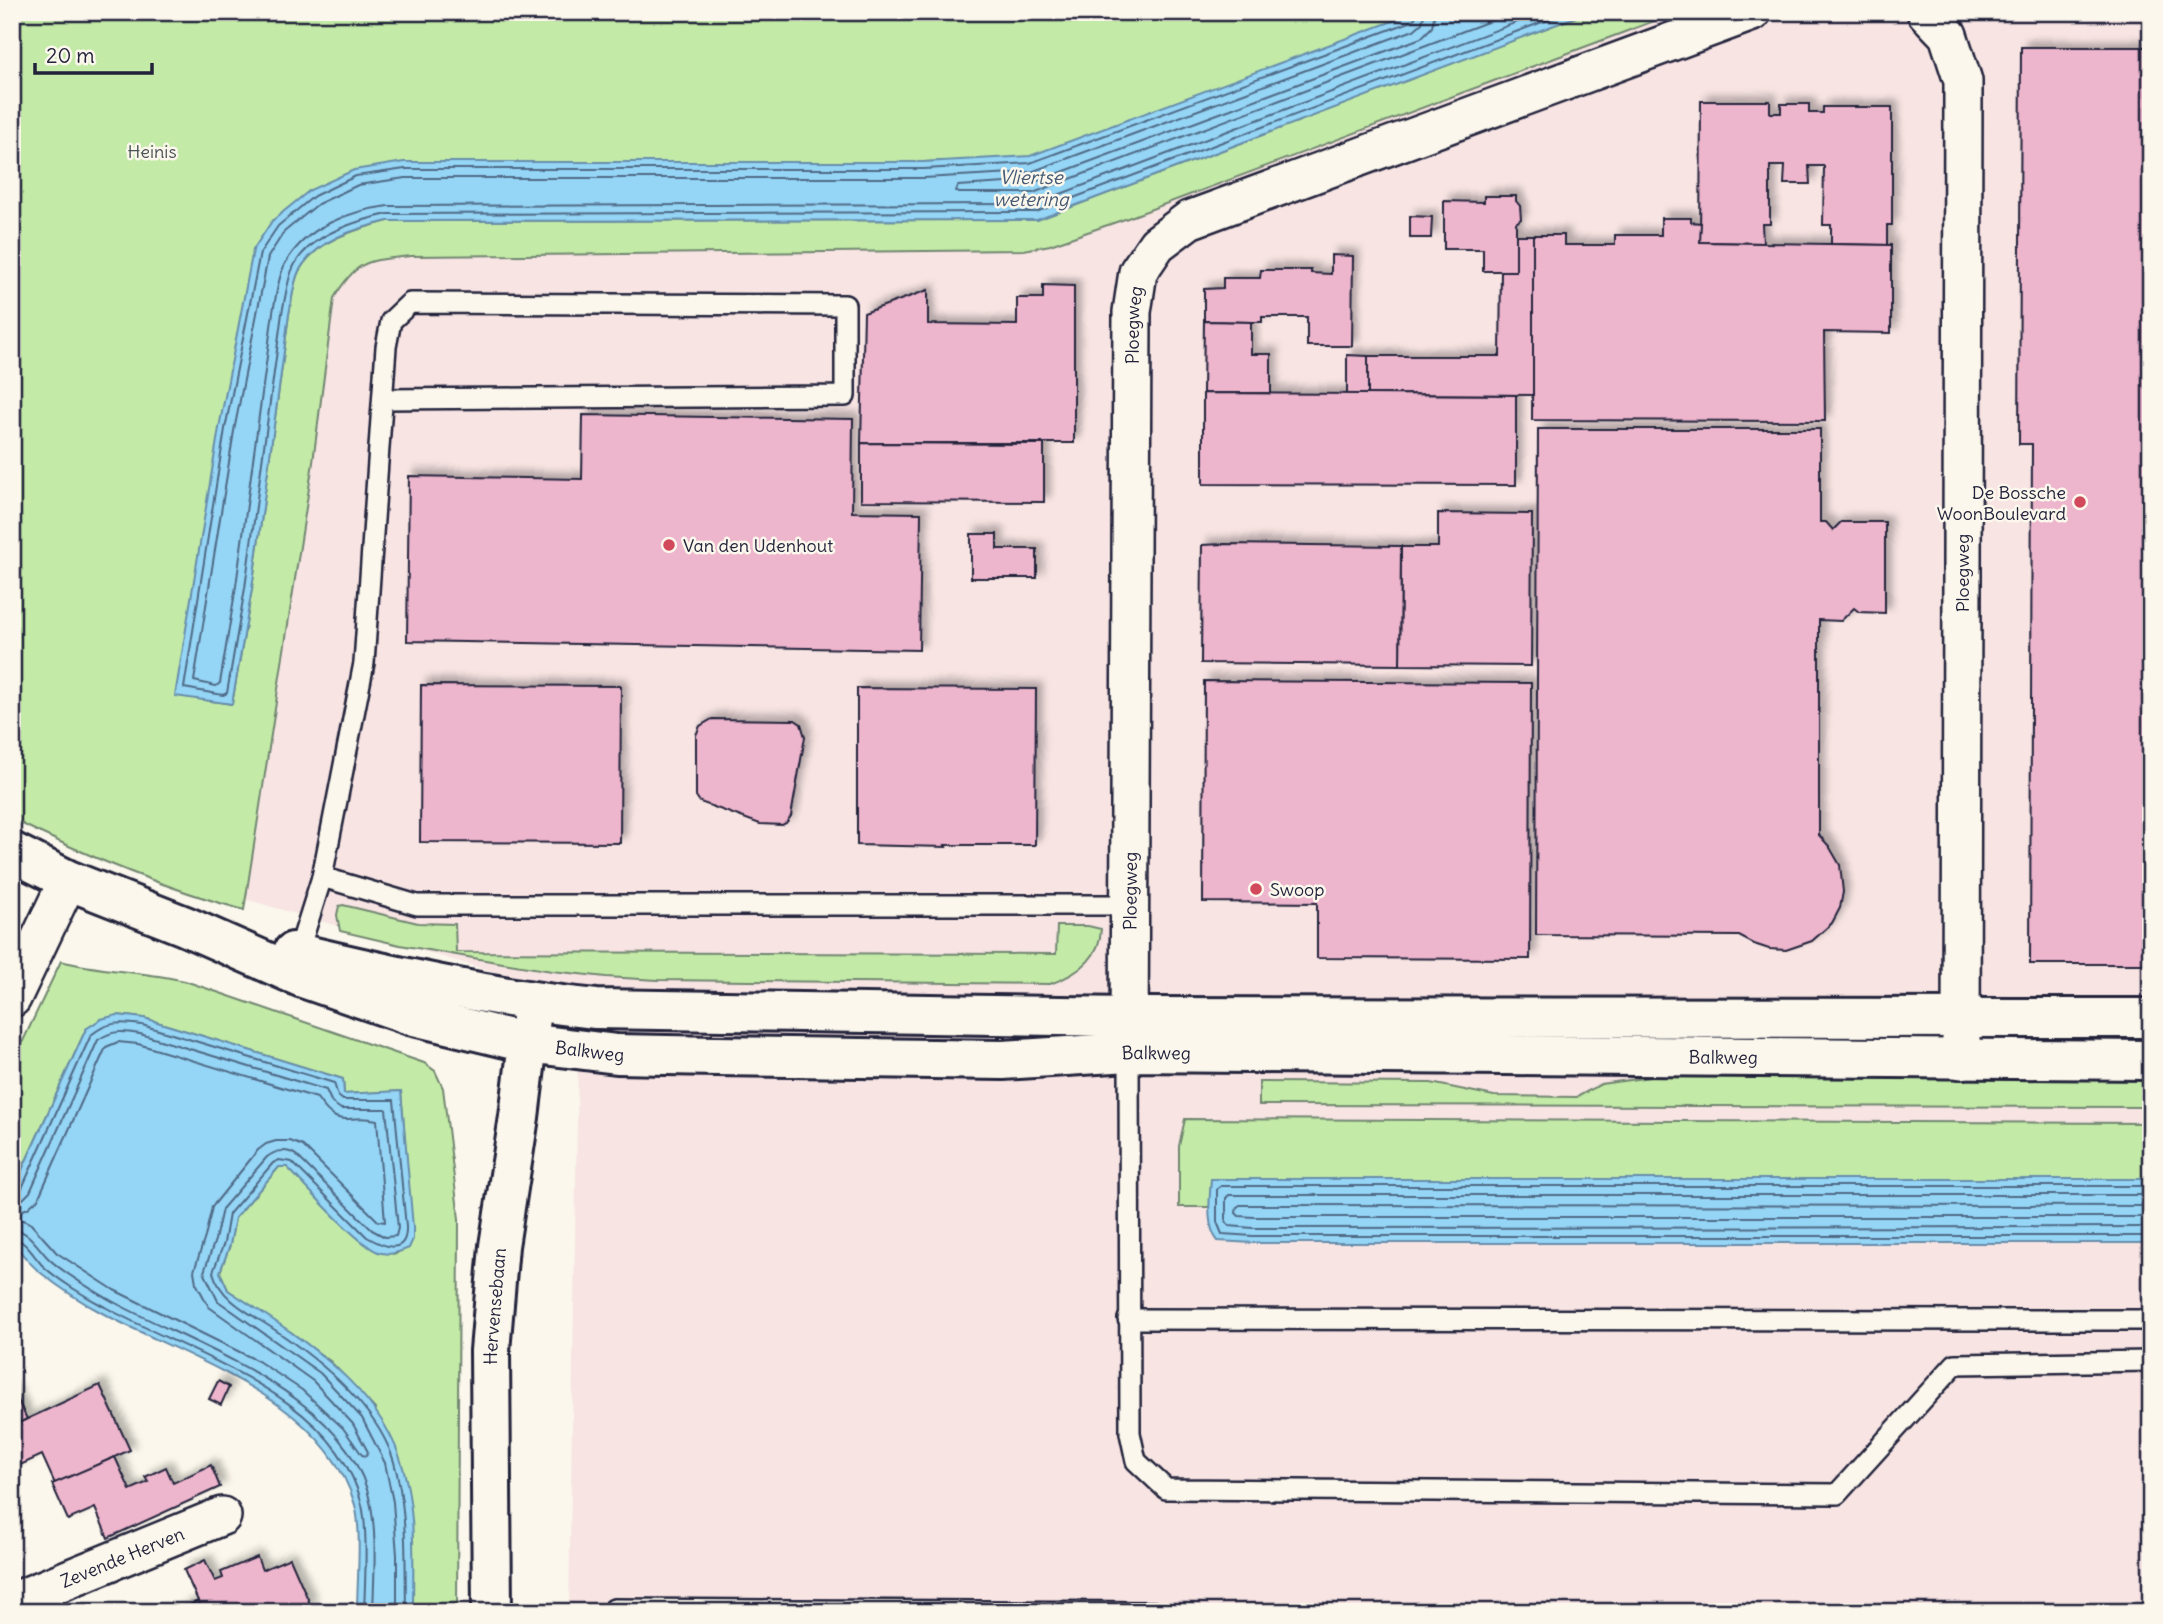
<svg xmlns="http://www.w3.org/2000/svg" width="2163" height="1624" font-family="Delius,sans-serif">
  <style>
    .built { fill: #f7e4e3 }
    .green { fill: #c3eba7; stroke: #728671; stroke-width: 2 }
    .water { fill: #95d5f6; stroke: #678dab; stroke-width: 2 }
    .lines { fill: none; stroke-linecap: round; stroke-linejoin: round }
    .shore { stroke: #506a86; stroke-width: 2 }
    .building { fill: #edb6cd; stroke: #22223b; stroke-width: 2; filter: url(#shadow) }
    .service-casing { stroke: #22223b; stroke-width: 24 }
    .minor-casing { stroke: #22223b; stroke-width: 42 }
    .tertiary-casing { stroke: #22223b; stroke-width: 44 }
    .service { stroke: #fbf7ec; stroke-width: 19 }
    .minor { stroke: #fbf7ec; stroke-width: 37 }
    .tertiary { stroke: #fbf7ec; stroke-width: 38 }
    .poi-dot { fill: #d1495b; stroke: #fbf7ec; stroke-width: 2.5 }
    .labels { text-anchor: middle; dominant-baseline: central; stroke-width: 5; stroke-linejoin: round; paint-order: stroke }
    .park-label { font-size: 18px; fill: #4a5456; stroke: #fbf7ec }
    .street-label { font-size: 18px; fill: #22223b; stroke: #fbf7ec }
    .poi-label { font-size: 18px; fill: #22223b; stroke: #fbf7ec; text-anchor: start }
    .water-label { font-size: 19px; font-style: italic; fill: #445873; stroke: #fbf7ec }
  </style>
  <defs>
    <filter id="shadow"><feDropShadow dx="6" dy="-6" stdDeviation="3.5" flood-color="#0004"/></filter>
  </defs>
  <rect width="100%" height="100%" fill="#fbf7ec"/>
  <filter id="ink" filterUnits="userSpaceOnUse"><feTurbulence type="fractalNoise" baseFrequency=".0143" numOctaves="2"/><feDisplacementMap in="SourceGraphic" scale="14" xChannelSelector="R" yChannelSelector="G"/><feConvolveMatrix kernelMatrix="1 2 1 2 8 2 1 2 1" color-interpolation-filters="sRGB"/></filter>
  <g filter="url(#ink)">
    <polygon class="built" points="1478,12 2151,12 2151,1612 569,1612 579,997 191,883 258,237 969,211"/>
    <g class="green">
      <path d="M12 12H1426L1029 161H944L310 190 178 696 232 704 252 589 289 314C292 301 293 283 299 271 317 239 355 230 388 221L1037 220 1589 12H1678L1125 219 1050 245 1024 250 411 256C368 261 358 258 334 298L313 462 244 910C165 888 86 856 12 819Z"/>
      <path d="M343 905 418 923 455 924 456 952 1056 954 1057 926H1088L1101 929C1100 959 1076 975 1050 984L658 980 606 977 552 971 479 959 400 945 340 931 337 915 339 906Z"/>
      <path d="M61 961C102 972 144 971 185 981L424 1063 435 1071 443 1088 459 1219 457 1612H413V1554L375 1409 330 1361 228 1290 220 1272 230 1245 235 1218 279 1167H287L363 1242 380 1252 396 1254 413 1239 401 1091 344 1094 343 1079 144 1018 117 1015 86 1029 12 1192V1064Z"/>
      <polygon points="2151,1073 2151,1107 1259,1105 1259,1082 1431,1083 1494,1096 1577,1097 1601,1084 1672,1074"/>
      <polygon points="1185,1119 2151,1123 2151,1179 1211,1179 1210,1207 1179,1207 1179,1146"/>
    </g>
    <g class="water">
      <path d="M1417 12H1589L1037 220 388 221C355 229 317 239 299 271 293 283 292 301 289 314L252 589 232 704 175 696 219 428 253 250 272 221 310 190 354 170 404 162H924L1030 156Z"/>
      <path d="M117 1015 144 1018 343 1079 344 1094 401 1091 413 1227V1239L409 1248C399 1252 390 1256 378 1252 355 1242 307 1187 287 1167H279L235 1218 230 1245 220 1272 228 1290C293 1333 374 1381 400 1458 417 1506 413 1562 413 1612H357C357 1583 362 1531 355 1505 325 1399 191 1360 104 1314 83 1303 60 1288 41 1273 30 1265 21 1252 12 1242V1192L86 1029 101 1019Z"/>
      <path d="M1211 1179H2151V1243H1253L1218 1241C1205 1225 1210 1199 1211 1179Z"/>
    </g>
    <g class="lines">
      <g class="shore">
        <path d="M1416 12 1415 18 1410 22 1030 163 924 169H405L356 176 314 196 278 226 260 253 225 429 184 688 223 695 227 693 245 588 282 313C285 299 287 283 292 270 306 236 355 221 388 214L1036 212 1569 12"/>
        <path d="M1425 12 1422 23 1414 30 1031 172 924 178H405L358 185 318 204 284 232 268 257 234 431 194 681 216 686 220 683 236 586 273 312C276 297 278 277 285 264 305 227 349 211 388 206L1034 204 1544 12"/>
        <polyline points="1435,12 1432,27 1421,38 1038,181 958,186 956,191 959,193 1033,193 1514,12"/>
        <path d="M118 1042 138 1044 317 1098C341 1133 346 1112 377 1120L385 1222 378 1221 303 1146 290 1141H276L266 1144 258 1150 212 1207 205 1237 194 1271 196 1283 209 1307 313 1381 353 1424 368 1452 366 1456 362 1455 343 1428 302 1390 258 1361 114 1290 57 1253 30 1223 15 1217 16 1213 28 1208 38 1199 106 1047Z"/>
        <polyline points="2151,1186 1221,1186 1217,1189 1217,1222 1222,1234 1253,1236 2151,1236"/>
        <path d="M12 1193 18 1192 22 1188 91 1035C108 1021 121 1022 142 1025L334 1083 338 1096 343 1100H394L406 1227C407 1256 384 1247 367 1237L292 1162 279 1160 273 1163 229 1214 224 1243 213 1272C221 1302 254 1315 278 1332 323 1363 378 1408 394 1462 408 1511 405 1562 406 1612"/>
        <polyline points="2151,1195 1229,1195 1226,1198 1226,1221 1229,1226 1253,1228 2151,1227"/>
        <path d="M12 1202 23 1199 30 1192 98 1040C112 1030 123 1031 140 1034L326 1090 332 1103 341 1109H386L398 1228 396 1236 385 1237 372 1230 296 1155C287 1149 276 1150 267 1157L222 1209 215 1240 204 1272 218 1301 320 1373 362 1418 385 1463 393 1502 397 1555V1612"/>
        <polyline points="2151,1206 1240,1205 1237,1207 1236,1213 1239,1216 1254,1217 2151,1217"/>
        <path d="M12 1229C29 1230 37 1247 48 1258 63 1273 91 1289 110 1300 195 1347 352 1394 371 1506 377 1539 374 1578 373 1612"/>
        <path d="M12 1238C25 1239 34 1257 43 1266 58 1280 86 1297 105 1307 192 1356 336 1394 362 1505 368 1532 365 1584 364 1612"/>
      </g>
    </g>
    <g class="building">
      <polygon points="2151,12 2151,964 2030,964 2032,444 2019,444 2021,47 2150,47"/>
      <polygon points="1701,101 1770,101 1770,113 1781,113 1781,104 1809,104 1809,113 1823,113 1823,107 1892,107 1892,225 1887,225 1887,245 1831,244 1831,225 1823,225 1824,166 1809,166 1810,184 1784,184 1785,166 1770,166 1770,224 1762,224 1763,243 1700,242"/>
      <polygon points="1484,196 1516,196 1516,201 1520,206 1521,219 1516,223 1516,271 1483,271 1483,249 1444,249 1444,201 1484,202"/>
      <polygon points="1410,216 1432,217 1431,238 1410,238"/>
      <polygon points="1661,218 1691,218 1691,222 1701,223 1700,242 1891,245 1891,333 1824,332 1825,421 1532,420 1533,235 1564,235 1564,245 1615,245 1615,235 1661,235"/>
      <polygon points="1516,235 1533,235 1533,395 1368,394 1368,356 1500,356 1501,271 1516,271"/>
      <polygon points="1331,255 1353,256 1352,346 1307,346 1307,317 1262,317 1262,322 1251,322 1204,321 1204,289 1223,288 1223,278 1260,278 1261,270 1311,270 1311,273 1331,274"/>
      <polygon points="1043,285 1074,286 1074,443 861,443 864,313 928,290 928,324 1017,325 1017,298 1043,298"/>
      <polygon points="1204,321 1251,322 1251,354 1271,354 1271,393 1203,393"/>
      <polygon points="1347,355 1368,356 1368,394 1347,394"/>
      <polygon points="1203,393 1516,395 1516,485 1203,484"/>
      <polygon points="583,415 853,419 852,512 921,513 919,650 407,641 409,476 582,479"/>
      <polygon points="1538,429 1820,429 1820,522 1826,522 1833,530 1841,522 1885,522 1885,613 1859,612 1854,608 1841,621 1819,620 1819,835 1829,846 1840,865 1843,892 1840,908 1832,923 1812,941 1786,950 1769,949 1754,944 1739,936 1536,935"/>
      <polygon points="861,443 1044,444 1044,502 861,501"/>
      <polygon points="1438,513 1532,514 1531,666 1400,665 1401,547 1438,547"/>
      <polygon points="971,534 997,534 997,549 1037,549 1037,578 971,578"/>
      <polygon points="1224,544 1401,546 1400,665 1201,663 1202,545"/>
      <polygon points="1204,681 1531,683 1530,959 1317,958 1317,903 1203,902"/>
      <polygon points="421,685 621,686 620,843 420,842"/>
      <polygon points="857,688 1036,689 1035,845 945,845 946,847 857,845"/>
      <polygon points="712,719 795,720 801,724 805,737 791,816 786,823 782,825 760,824 700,802 696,796 696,735 700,726"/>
      <polygon points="218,1381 229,1387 221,1405 209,1399"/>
      <polygon points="100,1385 130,1450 55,1484 42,1455 16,1467 12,1459 12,1426"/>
      <polygon points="12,1388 27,1419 12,1426"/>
      <polygon points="115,1457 130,1490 148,1482 145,1477 166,1467 173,1483 211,1465 220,1487 108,1538 95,1508 68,1520 52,1484"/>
      <polygon points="257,1557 262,1570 290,1558 311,1606 298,1612 203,1612 184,1570 205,1560 215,1581 223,1578 221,1572"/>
      <polygon points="198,1601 203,1612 175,1612"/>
    </g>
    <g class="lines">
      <g class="service-casing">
        <g id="service">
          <polyline points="322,877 364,663 386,347 391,321 410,303 845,305 845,396 383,399"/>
          <polyline points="298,953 322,877 417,905 1130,905"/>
          <polyline points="1129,1052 1130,1433 1136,1461 1166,1489 1837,1494 1955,1364 2151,1361"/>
          <polyline points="1128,1319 2151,1320"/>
          <polyline points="614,1612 614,1609 1153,1612"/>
        </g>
      </g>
      <g class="minor-casing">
        <g id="minor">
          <polyline points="1926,12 1948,35 1963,81 1961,1060"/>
          <polyline points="12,998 68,880"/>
          <path id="s1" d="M1129 1049 1132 312 1138 272 1157 244 1189 220 1752 12"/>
          <path id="s2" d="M12 1602 222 1516"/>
        </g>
      </g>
      <g class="tertiary-casing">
        <g id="tertiary">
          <path id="s3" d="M12 852 68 880 185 926 303 978 410 1015 527 1043 617 1054 716 1056 1003 1060 1129 1052 2151 1060"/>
          <path d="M293 952C393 976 493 998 596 1009L1130 1017 2151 1018"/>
          <path id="s4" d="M492 1612 490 1351 499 1246 519 1117 531 1018"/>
        </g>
      </g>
      <use href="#service" class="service"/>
      <use href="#minor" class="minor"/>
      <use href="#tertiary" class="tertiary"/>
    </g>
  </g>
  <g class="poi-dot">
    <circle cx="2080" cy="502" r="7"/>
    <circle cx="669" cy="545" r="7"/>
    <circle cx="1256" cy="889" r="7"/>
  </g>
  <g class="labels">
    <g class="park-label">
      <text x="152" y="151">Heinis</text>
    </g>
    <g class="street-label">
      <text stroke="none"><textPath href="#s1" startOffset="724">Ploegweg</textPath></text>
      <text transform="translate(1962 573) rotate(-90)">Ploegweg</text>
      <text stroke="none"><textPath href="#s1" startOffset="158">Ploegweg</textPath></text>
      <text stroke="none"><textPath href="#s3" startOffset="614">Balkweg</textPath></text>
      <text stroke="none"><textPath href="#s3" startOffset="1181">Balkweg</textPath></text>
      <text stroke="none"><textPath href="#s3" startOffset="1748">Balkweg</textPath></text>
      <text stroke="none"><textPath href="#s4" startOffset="306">Hervensebaan</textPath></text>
      <text stroke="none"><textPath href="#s2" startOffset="119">Zevende Herven</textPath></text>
    </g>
    <g class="poi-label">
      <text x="2066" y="492" text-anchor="end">De Bossche<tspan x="2066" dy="21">WoonBoulevard</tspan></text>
      <text x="683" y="545">Van den Udenhout</text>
      <text x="1270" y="889">Swoop</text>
    </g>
    <g class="water-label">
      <text x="1031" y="177">Vliertse<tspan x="1031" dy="22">wetering</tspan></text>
    </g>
  </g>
  <rect width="2163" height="1624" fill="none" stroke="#fbf7ec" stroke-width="42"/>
  <rect x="21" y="21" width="2121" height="1582" fill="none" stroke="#22223b" stroke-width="2.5" filter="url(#ink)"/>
  <path d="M35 63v10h117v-10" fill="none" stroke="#22223b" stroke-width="3.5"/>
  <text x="46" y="63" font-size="21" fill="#22223b" stroke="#fbf7ec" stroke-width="5" paint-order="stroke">20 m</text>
</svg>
